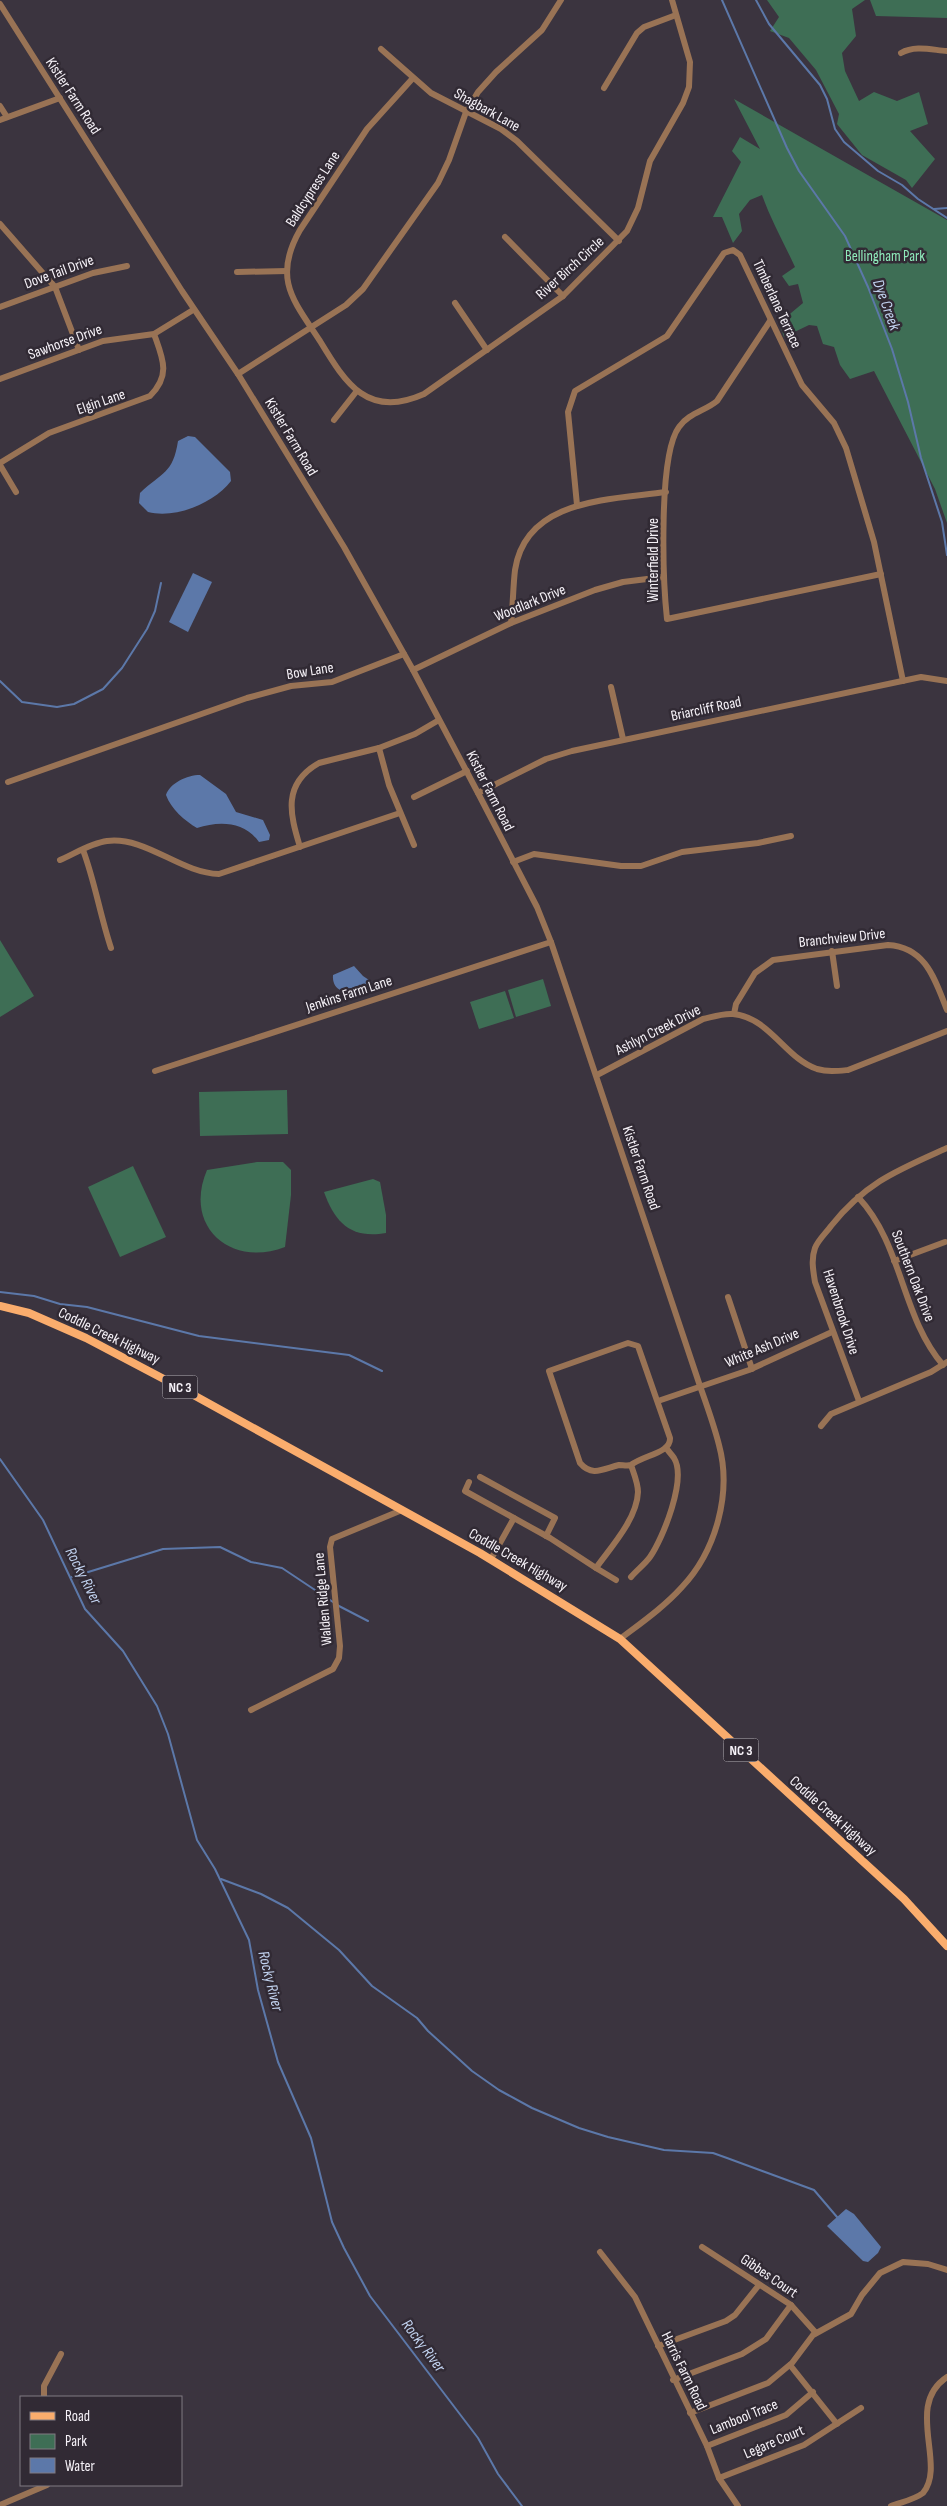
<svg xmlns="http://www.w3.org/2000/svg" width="947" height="2506" font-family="'Sofia Sans Condensed',sans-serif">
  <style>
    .green { fill: #3e6e55 }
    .water { fill: #5c78a9 }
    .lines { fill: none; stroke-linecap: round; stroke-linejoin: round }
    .stream { stroke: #5c78a9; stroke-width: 2 }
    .minor { stroke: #997355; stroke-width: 6 }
    .major { stroke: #faad6d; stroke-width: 8 }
    .labels { text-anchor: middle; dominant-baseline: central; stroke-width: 5; stroke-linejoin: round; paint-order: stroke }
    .shield { fill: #312a34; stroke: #bbb6bd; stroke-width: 1 }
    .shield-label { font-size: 14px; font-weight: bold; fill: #f6f2f8 }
    .street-label { font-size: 15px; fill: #f6f2f8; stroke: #312a34 }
    .park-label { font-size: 15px; fill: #8febbb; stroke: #312a34 }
    .water-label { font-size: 16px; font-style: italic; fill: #c2d3f0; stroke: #312a34 }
  </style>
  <rect width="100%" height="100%" fill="#3b343f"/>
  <g class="green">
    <polygon points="767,0 865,0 852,9 856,36 842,53 845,71 859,101 874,92 897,101 919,92 928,124 910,131 935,159 912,188 906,180 862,155 837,124 839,114 816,70 789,38 770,31 779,17"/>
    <polygon points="870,0 947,0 947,18 876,16"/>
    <path d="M734 99 947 220V523L935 489 874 371 850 379 840 365 834 347 823 344 817 326 809 325 784 337 779 323 803 303 798 284 789 286 782 276 795 267C784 243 771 220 762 195L750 200 739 214 742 231 733 243 722 217H713L741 162 732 151 740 137 760 149Z"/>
    <polygon points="0,940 34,996 0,1017"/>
    <polygon points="543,979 551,1006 516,1017 508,990"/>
    <polygon points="505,991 514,1018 479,1029 470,1002"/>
    <polygon points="287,1090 288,1134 200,1136 199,1092"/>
    <path d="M257 1162H283L291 1170V1195L285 1247C230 1268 183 1226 207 1170Z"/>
    <polygon points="133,1166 166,1237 120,1257 88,1187"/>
    <path d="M373 1179 380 1182 386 1215V1233C351 1239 335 1223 324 1192Z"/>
  </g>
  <g class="water">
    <path d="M188 436 195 437 230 472 231 481C214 503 176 519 148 512L139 503 140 493C162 472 173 474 178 441Z"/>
    <polygon points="193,573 212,582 188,632 169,622"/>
    <path d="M200 775 226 794 236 812 263 820 270 835 269 840 259 842C244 821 219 821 197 828 185 821 171 809 166 795 170 783 187 775 200 775Z"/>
    <path d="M354 966 363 976 375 984 376 989C363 995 331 998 333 975Z"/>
    <polygon points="846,2209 854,2214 881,2247 878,2253 868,2262 863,2261 827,2226"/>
  </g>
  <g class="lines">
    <g class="stream">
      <polyline points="722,0 787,148 799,171 845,236 868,287 892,349 908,402 921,458 942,522 947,555"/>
      <polyline points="756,0 769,24 820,85 827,99 835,129 844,142 878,171 902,185 918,199 947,218"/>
      <polyline points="934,209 947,208"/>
      <polyline points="0,681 22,702 57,707 74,704 103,689 122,668 147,629 155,611 161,583"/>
      <polyline points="0,1292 34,1296 60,1304 87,1307 199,1336 349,1355 382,1371"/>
      <polyline points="0,1459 43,1520 85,1609 123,1651 157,1706 168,1734 197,1840 215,1869 249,1940 258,1990 278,2062 311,2138 332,2222 344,2248 370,2296 478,2438 498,2474 522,2506"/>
      <polyline points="72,1577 163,1549 220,1547 251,1562 282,1568 333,1602"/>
      <polyline points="337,1605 368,1621"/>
      <polyline points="221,1879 261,1894 288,1908 339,1950 372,1986 417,2018 428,2031 472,2071 499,2090 532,2108 579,2128 608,2137 664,2150 713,2153 727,2158 814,2190 837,2217"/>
    </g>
    <g class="minor">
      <path d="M0 4 182 291 238 374 344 547 413 670 478 793 537 907 551 942 700 1386C707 1406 714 1425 719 1445 732 1493 716 1551 682 1587 664 1607 641 1623 620 1639"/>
      <polyline points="381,49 431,93 501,129 517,141 619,241"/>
      <path d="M901 53C915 45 932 50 947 51"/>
      <path d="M413 78 367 129 300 230C272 279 294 301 320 341 346 384 368 419 424 394L563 296 627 231 638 208 650 161 683 103 689 87 690 62 672 0"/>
      <polyline points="604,88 637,33 644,27 676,15"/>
      <polyline points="0,106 7,117"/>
      <polyline points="0,120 60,98"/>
      <polyline points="0,224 55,287 79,350"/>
      <polyline points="505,237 563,296"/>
      <polyline points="237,272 287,271"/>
      <polyline points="455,303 487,350"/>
      <polyline points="0,307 93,273 127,266"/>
      <path d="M770 321 717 401C705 411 689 413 679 427 658 455 663 582 667 619L881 574"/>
      <polyline points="238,374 346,305 363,289 438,183 449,160 466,112 478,92 496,72 542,30 561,0"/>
      <polyline points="0,379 103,341 154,334 193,310"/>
      <polyline points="334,420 356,392"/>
      <path d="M0 463 49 433 150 396C171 375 163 359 154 334"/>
      <polyline points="0,465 16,492"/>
      <polyline points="577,505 568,412 575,391 667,336 724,253 733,250 740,255 802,385 834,423 846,448 874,542 903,681"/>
      <path d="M511 623C513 606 513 587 515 570 526 498 611 500 666 492"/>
      <polyline points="413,670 511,623 595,590 623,582 663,577"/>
      <polyline points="611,687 623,739"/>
      <polyline points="379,748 389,785 414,845"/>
      <polyline points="8,782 247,698 291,686 332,682 404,654"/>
      <polyline points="478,793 546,759 572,751 921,677 947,681"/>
      <polyline points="414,797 467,771"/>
      <path d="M300 847C290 814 282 784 319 763L379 748 415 734 439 720"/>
      <path d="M83 850C95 882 100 915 111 948"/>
      <path d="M60 860C74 854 91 843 107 841 146 836 180 873 219 874L400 813"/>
      <polyline points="513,862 534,854 621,866 641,866 682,852 758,843 791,836"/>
      <polyline points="832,951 837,986"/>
      <path d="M734 1014 736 1004 755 973 773 960 888 945C926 947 935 980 947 1010"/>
      <polyline points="155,1071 551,942"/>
      <path d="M597 1075 703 1019C712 1017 723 1013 733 1014 769 1017 786 1059 817 1069 828 1072 837 1071 848 1070L947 1031"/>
      <path d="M858 1197C903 1245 901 1316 943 1365"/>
      <polyline points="894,1261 945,1242"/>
      <polyline points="728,1297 752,1369"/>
      <polyline points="658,1401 749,1370 832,1332"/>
      <path d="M859 1401 815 1282C813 1270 811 1259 815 1248 818 1240 826 1233 831 1226 866 1182 898 1170 947 1148"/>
      <polyline points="821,1426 831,1414 931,1372 947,1362"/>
      <polyline points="480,1477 555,1518 546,1536"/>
      <polyline points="469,1482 465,1491 550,1538 596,1568"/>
      <polyline points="491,1559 514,1518"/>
      <path d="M631 1577C637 1570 645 1564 650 1557 663 1538 687 1479 674 1458 672 1455 669 1452 667 1449"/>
      <path d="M616 1580 596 1568C611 1547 637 1519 638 1492 638 1483 634 1474 631 1465 644 1455 671 1453 670 1438L638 1346 628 1343 549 1371 580 1463C592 1477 603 1469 619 1465 623 1465 627 1466 631 1465"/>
      <polyline points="251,1710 333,1669 339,1658 340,1646 330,1547 332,1539 402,1510"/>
      <polyline points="702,2247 791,2305 816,2333"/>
      <polyline points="600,2252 635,2297 707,2446 719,2478 738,2506"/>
      <polyline points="658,2346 726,2321 735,2315 759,2285"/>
      <polyline points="790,2365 837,2424"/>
      <polyline points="673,2380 742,2354 766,2339 791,2305"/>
      <polyline points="44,2397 44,2386 61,2354"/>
      <polyline points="690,2413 768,2383 792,2363 813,2335 851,2314 862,2295 880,2273 903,2262 928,2264 947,2270"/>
      <polyline points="707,2446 786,2415 813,2392"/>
      <polyline points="719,2478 804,2445 861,2408"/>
      <polyline points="0,2505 47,2485"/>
      <path d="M891 2506C901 2502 914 2500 923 2493 947 2465 904 2405 947 2377"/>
    </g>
    <polyline class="major" points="0,1306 29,1313 86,1338 179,1387 480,1553 620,1639 904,1899 947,1946"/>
  </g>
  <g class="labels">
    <g class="shield">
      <rect x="162.5" y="1375.5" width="35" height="23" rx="4"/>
      <rect x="723.5" y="1738.5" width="35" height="23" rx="4"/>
    </g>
    <g class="shield-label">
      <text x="180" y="1387">NC 3</text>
      <text x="741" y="1750">NC 3</text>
    </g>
    <g class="street-label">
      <text transform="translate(73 96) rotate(57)">Kistler Farm Road</text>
      <text transform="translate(487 110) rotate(29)">Shagbark Lane</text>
      <text transform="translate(313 189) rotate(-57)">Baldcypress Lane</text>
      <text transform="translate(570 268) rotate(-42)">River Birch Circle</text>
      <text transform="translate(59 272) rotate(-20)">Dove Tail Drive</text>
      <text transform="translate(777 304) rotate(65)">Timberlane Terrace</text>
      <text transform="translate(65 342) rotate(-20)">Sawhorse Drive</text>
      <text transform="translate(101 402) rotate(-19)">Elgin Lane</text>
      <text transform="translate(291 437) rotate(59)">Kistler Farm Road</text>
      <text transform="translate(653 560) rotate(-90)">Winterfield Drive</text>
      <text transform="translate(530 603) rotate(-22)">Woodlark Drive</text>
      <text transform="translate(310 671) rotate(-9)">Bow Lane</text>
      <text transform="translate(706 709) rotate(-12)">Briarcliff Road</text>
      <text transform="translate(490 791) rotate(63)">Kistler Farm Road</text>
      <text transform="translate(842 938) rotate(-6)">Branchview Drive</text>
      <text transform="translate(349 994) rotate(-18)">Jenkins Farm Lane</text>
      <text transform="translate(658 1030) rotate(-27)">Ashlyn Creek Drive</text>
      <text transform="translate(641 1168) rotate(71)">Kistler Farm Road</text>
      <text transform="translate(913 1276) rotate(69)">Southern Oak Drive</text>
      <text transform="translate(841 1312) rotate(72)">Havenbrook Drive</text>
      <text transform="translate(109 1336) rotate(26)">Coddle Creek Highway</text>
      <text transform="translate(762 1348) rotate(-23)">White Ash Drive</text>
      <text transform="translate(518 1560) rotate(30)">Coddle Creek Highway</text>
      <text transform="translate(323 1599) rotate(-95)">Walden Ridge Lane</text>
      <text transform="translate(833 1816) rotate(42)">Coddle Creek Highway</text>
      <text transform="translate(769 2276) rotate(34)">Gibbes Court</text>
      <text transform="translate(684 2371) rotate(64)">Harris Farm Road</text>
      <text transform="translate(744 2417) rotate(-22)">Lambool Trace</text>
      <text transform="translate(774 2442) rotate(-23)">Legare Court</text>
    </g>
    <g class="park-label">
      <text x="885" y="256">Bellingham Park</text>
    </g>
    <g class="water-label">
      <text transform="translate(886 305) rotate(70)">Dye Creek</text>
      <text transform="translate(83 1576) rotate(63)">Rocky River</text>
      <text transform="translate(270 1981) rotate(76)">Rocky River</text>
      <text transform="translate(423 2346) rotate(53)">Rocky River</text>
    </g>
  </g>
  <rect x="20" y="2396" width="162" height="90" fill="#312a34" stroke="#807a82"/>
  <rect x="30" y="2412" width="25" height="8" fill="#faad6d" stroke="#807a82"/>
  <text x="65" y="2421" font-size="15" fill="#f6f2f8">Road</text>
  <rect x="30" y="2434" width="25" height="15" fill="#3e6e55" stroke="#807a82"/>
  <text x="65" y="2446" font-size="15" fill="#f6f2f8">Park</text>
  <rect x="30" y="2458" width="25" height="15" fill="#5c78a9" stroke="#807a82"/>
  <text x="65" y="2471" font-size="15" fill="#f6f2f8">Water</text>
</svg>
